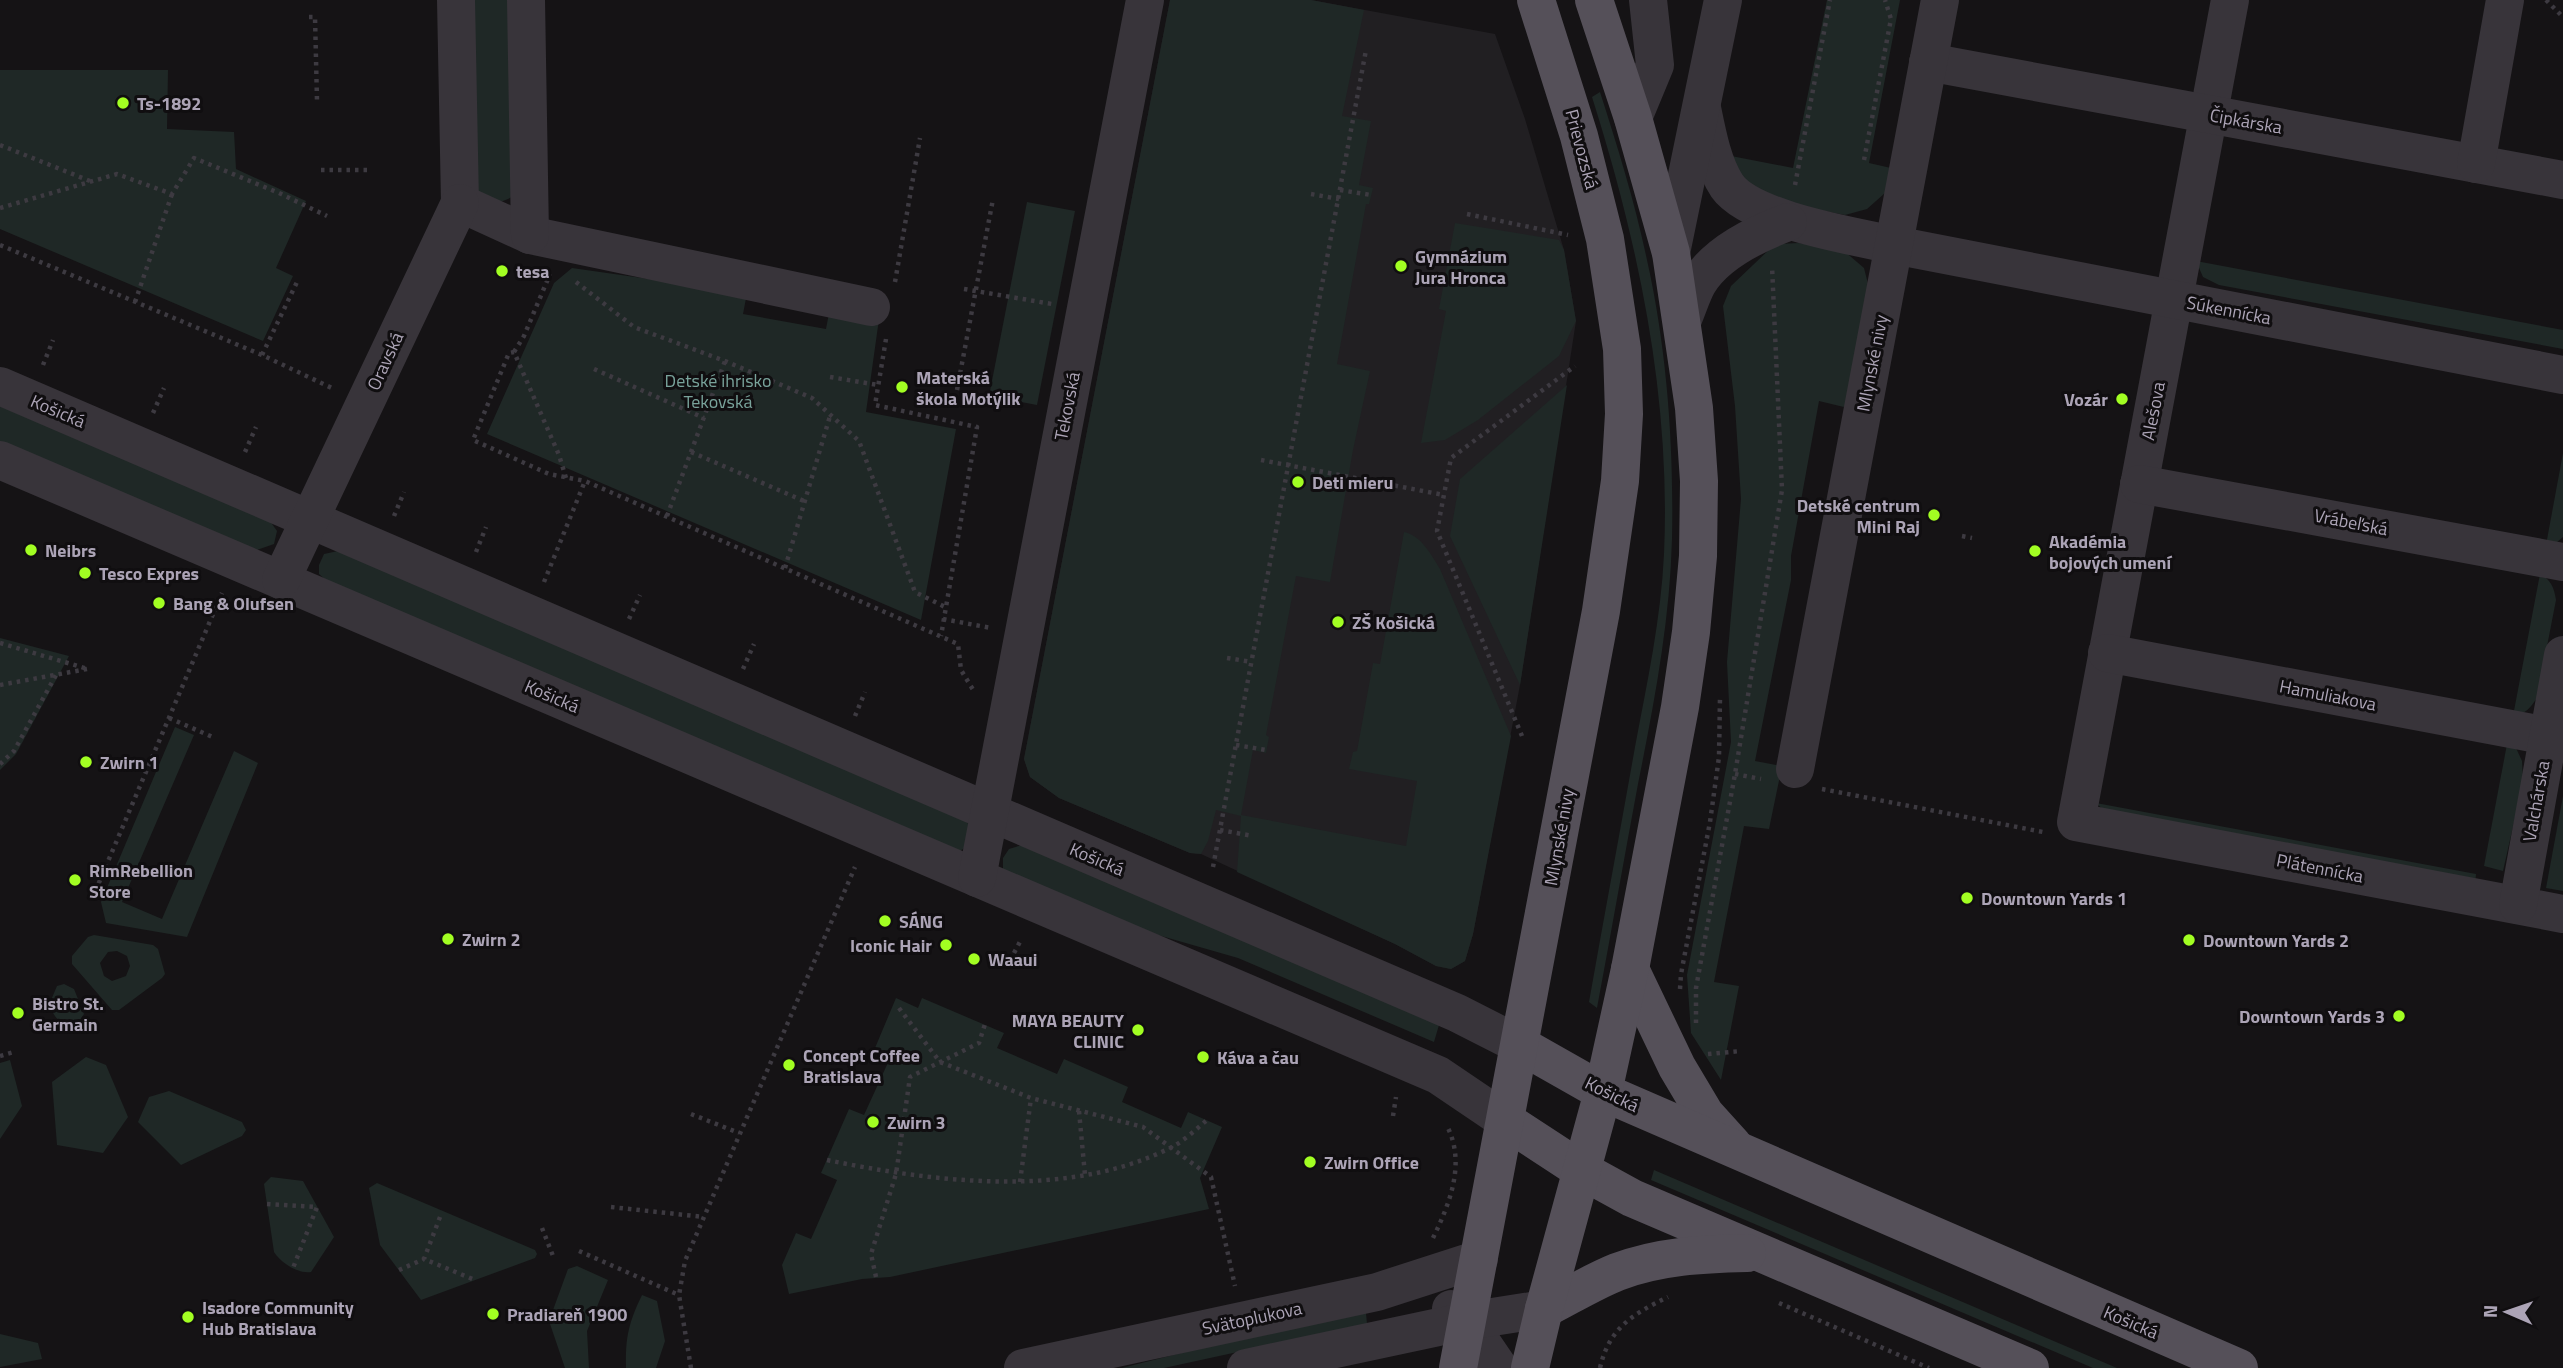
<svg xmlns="http://www.w3.org/2000/svg" width="2563" height="1368" font-family="'Titillium Web',sans-serif">
  <style>
    .built { fill: #211f22 }
    .green { fill: #1f2826; fill-rule: evenodd }
    .lines { fill: none; stroke-linecap: round; stroke-linejoin: round }
    .path { stroke: #3d3a41; stroke-width: 4.5; stroke-dasharray: 3.5 5; stroke-linecap: butt }
    .minor { stroke: #38343a; stroke-width: 38 }
    .major { stroke: #555059; stroke-width: 38 }
    .poi-dot { fill: #a2fe22; stroke: #100e10; stroke-width: 2.5 }
    .labels { text-anchor: middle; dominant-baseline: central; stroke-width: 6; stroke-linejoin: round; paint-order: stroke }
    .poi-label { font-size: 18px; font-weight: bold; fill: #aca4b6; stroke: #100e10; text-anchor: start }
    .street-label { font-size: 18px; fill: #aca4b6; stroke: #100e10 }
    .park-label { font-size: 18px; fill: #79a39b; stroke: #100e10 }
  </style>
  <rect width="100%" height="100%" fill="#151315"/>
  <polygon class="built" points="1170,0 1311,0 1495,34 1525,119 1564,250 1576,321 1520,685 1473,934 1465,961 1451,969 1436,966 1395,944 1201,854 1190,853 1059,798 1030,777 1024,759"/>
  <g class="green">
    <path d="M469 0H518L516 194C503 204 493 204 478 195Z"/>
    <path d="M1170 0H1311L1364 10 1342 116 1371 121 1359 185 1373 188 1369 204H1366L1337 364 1370 371 1353 450 1330 582 1296 576 1266 735 1269 737 1266 753 1253 750 1241 815 1406 846 1417 781 1349 769 1353 752 1357 751 1373 663 1380 664 1404 532C1421 535 1432 556 1440 569L1511 736 1473 934 1465 961 1451 969 1436 966 1395 944 1237 872 1241 816 1216 810 1208 841 1201 854 1190 853 1059 798 1030 777 1024 759Z"/>
    <polygon points="1827,0 1900,0 1869,163 1891,168 1885,193 1867,209 1845,215 1767,200 1749,189 1726,155 1793,168"/>
    <polygon points="0,70 168,70 167,129 234,132 236,169 306,201 276,268 293,276 263,341 0,229"/>
    <path d="M1600 92C1618 148 1635 203 1647 260 1667 350 1674 446 1672 539 1670 621 1654 704 1638 784 1624 859 1611 933 1597 1008L1589 1002C1604 917 1620 832 1635 747 1647 683 1661 619 1664 554 1671 399 1639 245 1592 97Z"/>
    <polygon points="1027,202 1075,211 1037,405 989,396"/>
    <polygon points="1455,223 1559,240 1564,250 1576,321 1559,356 1478,420 1445,440 1421,443 1446,311 1439,309"/>
    <polygon points="1799,243 1843,250 1864,268 1870,292 1848,408 1819,401 1791,556 1791,580 1755,761 1782,766 1769,829 1744,826 1714,982 1739,986 1721,1080 1691,1033 1687,975 1731,742 1727,662 1741,499 1735,406 1723,306 1731,286 1775,244"/>
    <polygon points="2196,261 2563,330 2563,349 2219,285 2203,277"/>
    <polygon points="572,268 747,293 743,314 826,329 830,308 879,319 866,412 956,429 921,620 487,434 554,283"/>
    <polygon points="1567,385 1520,685 1450,536 1460,479"/>
    <polygon points="0,406 270,521 277,531 274,544 254,551 0,442"/>
    <polygon points="2563,453 2563,537 2557,542 2546,545"/>
    <polygon points="338,551 965,820 974,831 972,843 960,851 330,584 319,574 319,565 324,554"/>
    <path d="M2540 574C2551 580 2554 587 2556 600L2537 698C2530 708 2526 714 2513 716Z"/>
    <polygon points="0,638 69,656 16,754 0,770"/>
    <polygon points="175,727 194,735 122,902 162,919 234,751 258,763 187,937 106,923 101,902"/>
    <polygon points="2507,744 2516,748 2522,761 2523,782 2503,871 2484,866"/>
    <polygon points="2563,796 2563,891 2546,888"/>
    <polygon points="2096,803 2476,874 2475,885 2108,814"/>
    <polygon points="1022,845 1439,1025 1434,1042 1238,958 1123,925 1003,870 1003,858 1009,849"/>
    <path d="M94 935 153 945 158 949 165 974 162 978 119 1010H112L72 964V956L88 937ZM117 951 127 956 130 966 126 976 112 981 104 976 100 963 108 952Z"/>
    <path d="M64 984 74 989 84 1014 80 1020C59 1023 59 1025 49 1005L57 986Z"/>
    <polygon points="896,998 918,1008 922,998 1004,1033 997,1048 1057,1074 1064,1059 1128,1087 1122,1102 1181,1128 1188,1112 1222,1127 1200,1178 1209,1209 890,1277 862,1279 789,1294 782,1265 796,1233 811,1239 837,1180 821,1173 849,1109 864,1115 891,1056 875,1048"/>
    <polygon points="86,1057 106,1065 128,1117 103,1153 57,1145 52,1082"/>
    <polygon points="10,1060 22,1106 0,1139 0,1063"/>
    <polygon points="169,1091 242,1122 246,1130 242,1136 181,1165 138,1122 149,1097"/>
    <polygon points="1654,1170 2117,1368 2093,1368 1651,1180"/>
    <path d="M271 1177 303 1181 334 1237 311 1272C298 1274 281 1263 274 1252L264 1184Z"/>
    <polygon points="377,1183 535,1250 537,1254 535,1258 421,1300 380,1245 369,1188"/>
    <polygon points="577,1266 608,1280 587,1331 589,1368 565,1368 549,1321 568,1269"/>
    <path d="M642 1295 657 1301 665 1341 656 1368H626C625 1337 629 1322 642 1295Z"/>
    <polygon points="1366,1313 1367,1324 1164,1368 1122,1368 1189,1351"/>
    <polygon points="0,1334 38,1343 42,1359 0,1367"/>
  </g>
  <g class="lines">
    <g class="path">
      <polyline points="2546,0 2563,17"/>
      <polyline points="309,17 315,17 317,101"/>
      <polyline points="0,145 90,181"/>
      <polyline points="1864,160 1891,19 1885,0"/>
      <polyline points="321,170 369,170"/>
      <polyline points="1795,185 1830,0"/>
      <polyline points="1340,190 1371,195"/>
      <polyline points="1311,194 1339,199"/>
      <polyline points="0,208 117,174 172,194 194,158 279,193 327,216"/>
      <polyline points="1467,214 1568,235"/>
      <polyline points="0,245 262,355 334,389"/>
      <polyline points="576,282 634,327 725,361 812,398 859,441 915,592 945,607"/>
      <polyline points="895,282 920,138"/>
      <polyline points="964,289 1052,304"/>
      <polyline points="135,302 172,194"/>
      <polyline points="886,339 875,405 977,427 941,636"/>
      <polyline points="514,352 524,336 550,274"/>
      <polyline points="262,355 297,282"/>
      <polyline points="43,365 53,340"/>
      <polyline points="594,369 704,418"/>
      <polyline points="830,377 878,385"/>
      <polyline points="957,390 993,199"/>
      <polyline points="153,413 164,388"/>
      <polyline points="245,452 256,427"/>
      <polyline points="691,452 804,501"/>
      <polyline points="1261,460 1444,495"/>
      <polyline points="566,478 559,455 514,352 509,353 473,440 549,474 585,481"/>
      <polyline points="394,516 404,492"/>
      <polyline points="667,516 725,361"/>
      <polyline points="1962,536 1972,538"/>
      <polyline points="476,552 486,527"/>
      <polyline points="785,568 830,416"/>
      <polyline points="544,582 585,481 958,644 961,670 975,693"/>
      <polyline points="208,608 214,610 244,604"/>
      <polyline points="629,619 640,595"/>
      <polyline points="943,619 991,628"/>
      <polyline points="0,643 88,669"/>
      <polyline points="1227,658 1252,662"/>
      <polyline points="743,669 754,644"/>
      <polyline points="0,685 87,669"/>
      <polyline points="855,716 865,692"/>
      <polyline points="169,718 215,738"/>
      <polyline points="1522,736 1437,531 1451,458 1575,366"/>
      <polyline points="1236,745 1266,750"/>
      <polyline points="0,764 14,751 56,675"/>
      <polyline points="1735,774 1761,779"/>
      <polyline points="1822,789 2043,832"/>
      <polyline points="1220,830 1253,836"/>
      <polyline points="1213,867 1366,50"/>
      <polyline points="92,899 222,593"/>
      <polyline points="1014,953 1022,938"/>
      <polyline points="1680,989 1681,974 1710,822 1719,757 1720,697"/>
      <polyline points="899,1008 940,1062 1031,1098 1143,1127 1211,1177 1235,1286"/>
      <polyline points="1696,1023 1696,988 1735,774 1782,490 1772,266"/>
      <polyline points="1708,1054 1741,1051"/>
      <polyline points="0,1056 14,1052"/>
      <polyline points="1079,1111 1085,1175"/>
      <polyline points="691,1114 739,1133"/>
      <polyline points="1393,1116 1396,1097"/>
      <path d="M827 1160C934 1182 1066 1199 1168 1149 1182 1143 1195 1130 1207 1120"/>
      <polyline points="1020,1182 1031,1098"/>
      <polyline points="267,1204 317,1207 293,1268"/>
      <polyline points="611,1207 704,1217"/>
      <polyline points="440,1217 424,1259 475,1280"/>
      <polyline points="542,1228 553,1256"/>
      <path d="M1433 1238C1450 1203 1466 1163 1447 1126"/>
      <polyline points="579,1251 679,1295"/>
      <polyline points="399,1270 424,1259"/>
      <polyline points="876,1277 871,1254 896,1174 910,1077 979,1043 985,1024"/>
      <polyline points="1779,1303 1929,1368"/>
      <polyline points="691,1368 679,1295 685,1261 855,867"/>
      <path d="M1600 1368C1609 1328 1633 1314 1668 1297"/>
    </g>
    <g class="minor">
      <polyline points="456,0 460,203 530,235 871,307"/>
      <polyline points="526,0 530,235"/>
      <polyline points="2230,0 2076,822 2563,914"/>
      <polyline points="1928,62 2563,180"/>
      <path d="M1702 108C1707 133 1713 165 1727 186 1751 220 1854 236 1894 245L2563 375"/>
      <polyline points="1633,118 1655,65 1648,0"/>
      <polyline points="2476,164 2505,0"/>
      <polyline points="1671,253 1723,0"/>
      <path d="M1683 319C1688 307 1692 294 1698 283 1717 252 1756 234 1788 222"/>
      <polyline points="0,386 1457,1013 1520,1045"/>
      <polyline points="0,460 1438,1075 1506,1121"/>
      <polyline points="2139,484 2563,562"/>
      <polyline points="281,580 460,203"/>
      <polyline points="2107,653 2548,736"/>
      <polyline points="1795,769 1940,0"/>
      <polyline points="977,878 1145,0"/>
      <polyline points="2518,905 2563,655"/>
      <polyline points="1451,1309 1467,1321 1499,1368"/>
      <polyline points="1023,1368 1377,1292 1479,1259"/>
      <polyline points="1246,1368 1467,1321 1544,1309"/>
    </g>
    <g class="major">
      <polyline points="1630,969 1677,1067 1705,1114 1733,1145"/>
      <polyline points="1520,1045 1603,1092 2239,1368"/>
      <polyline points="1506,1121 1581,1170 1632,1198 2030,1368"/>
      <path d="M1544 1309C1568 1297 1592 1282 1617 1272 1659 1256 1703 1254 1747 1253"/>
      <polyline points="1458,1368 1601,611 1620,481 1624,414 1622,349 1605,239 1579,136 1536,0"/>
      <polyline points="1530,1368 1544,1309 1603,1092 1630,969 1680,707 1691,632 1698,556 1699,481 1694,408 1671,253 1633,118 1594,0"/>
    </g>
  </g>
  <g class="poi-dot">
    <circle cx="123" cy="103" r="7"/>
    <circle cx="1401" cy="266" r="7"/>
    <circle cx="502" cy="271" r="7"/>
    <circle cx="902" cy="387" r="7"/>
    <circle cx="2122" cy="399" r="7"/>
    <circle cx="1298" cy="482" r="7"/>
    <circle cx="1934" cy="515" r="7"/>
    <circle cx="31" cy="550" r="7"/>
    <circle cx="2035" cy="551" r="7"/>
    <circle cx="85" cy="573" r="7"/>
    <circle cx="159" cy="603" r="7"/>
    <circle cx="1338" cy="622" r="7"/>
    <circle cx="86" cy="762" r="7"/>
    <circle cx="75" cy="880" r="7"/>
    <circle cx="1967" cy="898" r="7"/>
    <circle cx="885" cy="921" r="7"/>
    <circle cx="448" cy="939" r="7"/>
    <circle cx="2189" cy="940" r="7"/>
    <circle cx="946" cy="945" r="7"/>
    <circle cx="974" cy="959" r="7"/>
    <circle cx="18" cy="1013" r="7"/>
    <circle cx="2399" cy="1016" r="7"/>
    <circle cx="1138" cy="1030" r="7"/>
    <circle cx="1203" cy="1057" r="7"/>
    <circle cx="789" cy="1065" r="7"/>
    <circle cx="873" cy="1122" r="7"/>
    <circle cx="1310" cy="1162" r="7"/>
    <circle cx="493" cy="1314" r="7"/>
    <circle cx="188" cy="1317" r="7"/>
  </g>
  <g class="labels">
    <g class="poi-label">
      <text x="137" y="103">Ts-1892</text>
      <text x="1415" y="256">Gymnázium<tspan x="1415" dy="21">Jura Hronca</tspan></text>
      <text x="516" y="271">tesa</text>
      <text x="916" y="377">Materská<tspan x="916" dy="21">škola Motýlik</tspan></text>
      <text x="2108" y="399" text-anchor="end">Vozár</text>
      <text x="1312" y="482">Deti mieru</text>
      <text x="1920" y="505" text-anchor="end">Detské centrum<tspan x="1920" dy="21">Mini Raj</tspan></text>
      <text x="2049" y="541">Akadémia<tspan x="2049" dy="21">bojových umení</tspan></text>
      <text x="45" y="550">Neibrs</text>
      <text x="99" y="573">Tesco Expres</text>
      <text x="173" y="603">Bang &amp; Olufsen</text>
      <text x="1352" y="622">ZŠ Košická</text>
      <text x="100" y="762">Zwirn 1</text>
      <text x="89" y="870">RimRebellion<tspan x="89" dy="21">Store</tspan></text>
      <text x="1981" y="898">Downtown Yards 1</text>
      <text x="899" y="921">SÁNG</text>
      <text x="462" y="939">Zwirn 2</text>
      <text x="2203" y="940">Downtown Yards 2</text>
      <text x="932" y="945" text-anchor="end">Iconic Hair</text>
      <text x="988" y="959">Waaui</text>
      <text x="32" y="1003">Bistro St.<tspan x="32" dy="21">Germain</tspan></text>
      <text x="2385" y="1016" text-anchor="end">Downtown Yards 3</text>
      <text x="1124" y="1020" text-anchor="end">MAYA BEAUTY<tspan x="1124" dy="21">CLINIC</tspan></text>
      <text x="803" y="1055">Concept Coffee<tspan x="803" dy="21">Bratislava</tspan></text>
      <text x="1217" y="1057">Káva a čau</text>
      <text x="887" y="1122">Zwirn 3</text>
      <text x="1324" y="1162">Zwirn Office</text>
      <text x="202" y="1307">Isadore Community<tspan x="202" dy="21">Hub Bratislava</tspan></text>
      <text x="507" y="1314">Pradiareň 1900</text>
    </g>
    <g class="street-label">
      <text transform="translate(2246 121) rotate(10)">Čipkárska</text>
      <text transform="translate(1582 149) rotate(75)">Prievozská</text>
      <text transform="translate(2229 310) rotate(11)">Súkennícka</text>
      <text transform="translate(385 361) rotate(-65)">Oravská</text>
      <text transform="translate(1872 363) rotate(-79)">Mlynské nivy</text>
      <text transform="translate(1067 406) rotate(-79)">Tekovská</text>
      <text transform="translate(58 411) rotate(23)">Košická</text>
      <text transform="translate(2153 411) rotate(-79)">Alešova</text>
      <text transform="translate(2351 522) rotate(11)">Vrábeľská</text>
      <text transform="translate(2328 695) rotate(11)">Hamuliakova</text>
      <text transform="translate(552 696) rotate(23)">Košická</text>
      <text transform="translate(2536 801) rotate(-80)">Valchárska</text>
      <text transform="translate(1559 837) rotate(-80)">Mlynské nivy</text>
      <text transform="translate(1097 859) rotate(23)">Košická</text>
      <text transform="translate(2320 868) rotate(11)">Plátennícka</text>
      <text transform="translate(1612 1094) rotate(26)">Košická</text>
      <text transform="translate(1252 1318) rotate(-12)">Svätoplukova</text>
      <text transform="translate(2131 1322) rotate(23)">Košická</text>
    </g>
    <g class="park-label">
      <text x="718" y="380">Detské ihrisko<tspan x="718" dy="21">Tekovská</tspan></text>
    </g>
  </g>
  <g transform="translate(2507 1312) rotate(272)" stroke="#100e10" stroke-width="5" paint-order="stroke">
  <path d="M0-5L12 26L0 18L-12 26Z" fill="#aca4b6"/>
  <text y="-10" font-size="19" font-weight="bold" text-anchor="middle" fill="#aca4b6">N</text>
  </g>
</svg>
